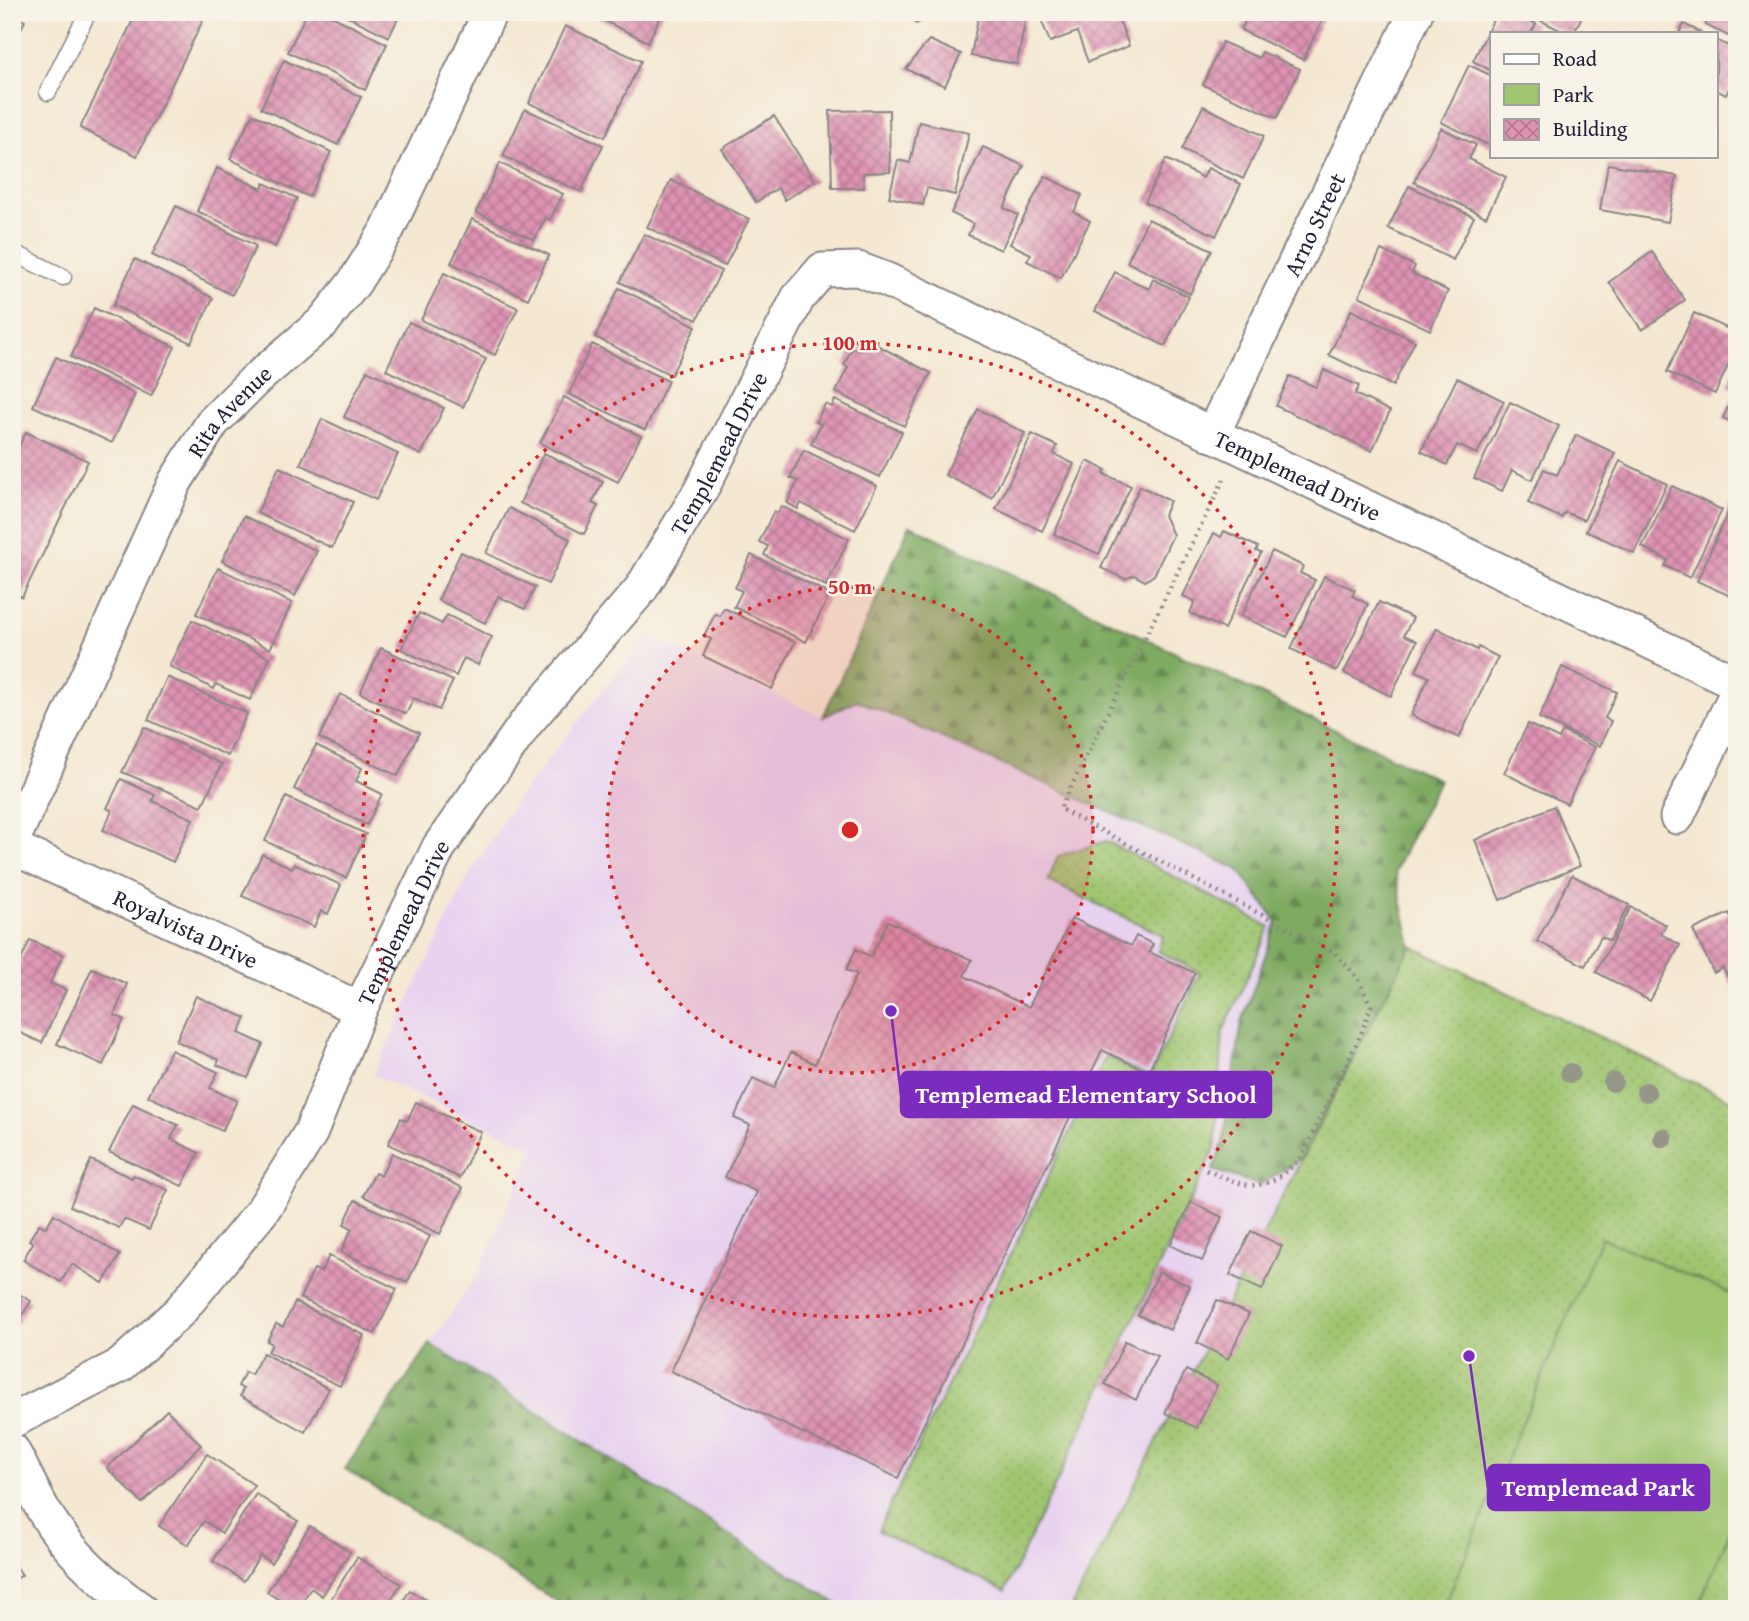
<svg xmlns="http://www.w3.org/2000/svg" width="1749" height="1621" font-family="'Gentium Book Plus',serif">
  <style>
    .built { fill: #e7d2f0 }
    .green { fill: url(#green-dots); stroke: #607455; stroke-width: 2 }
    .forest { fill: url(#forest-firs); stroke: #50664e; stroke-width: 2 }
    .pitch { fill: #9fc56f; stroke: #607455; stroke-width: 2 }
    .building { fill: url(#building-cross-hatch) }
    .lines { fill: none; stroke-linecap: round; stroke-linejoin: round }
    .lane-casing { stroke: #8b8586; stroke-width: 19 }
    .street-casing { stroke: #8b8586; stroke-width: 37 }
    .path { stroke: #8b8586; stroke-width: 4.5; stroke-dasharray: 2 5; stroke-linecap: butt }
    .lane { stroke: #fff; stroke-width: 16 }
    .street { stroke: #fff; stroke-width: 33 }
    .tree { fill: #959688 }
    .ring { fill: none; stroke: #d62828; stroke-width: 3.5; stroke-dasharray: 3.5 7 }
    .labels { text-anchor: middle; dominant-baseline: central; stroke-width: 5; stroke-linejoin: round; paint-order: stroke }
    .street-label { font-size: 23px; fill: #22223b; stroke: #f7f3e8 }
    .centre { fill: #d62828; stroke: #f7f3e8; stroke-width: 3.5 }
    .ring-label { font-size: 21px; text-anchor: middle; font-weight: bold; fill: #d62828; stroke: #f7f3e8; stroke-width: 5; stroke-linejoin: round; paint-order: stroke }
    .leader { fill: none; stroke: #7b2cbf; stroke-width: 2.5 }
    .callout-dot { fill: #7b2cbf; stroke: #f7f3e8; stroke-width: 2.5 }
    .callout { fill: #7b2cbf; stroke: #7b2cbf; stroke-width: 2.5 }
    .callout-label { font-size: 24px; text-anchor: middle; font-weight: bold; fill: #fff }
  </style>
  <defs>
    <pattern id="green-dots" width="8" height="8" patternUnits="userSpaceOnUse" patternTransform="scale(1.75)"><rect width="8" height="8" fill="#9fc56f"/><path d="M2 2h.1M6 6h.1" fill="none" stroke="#89a961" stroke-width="1.8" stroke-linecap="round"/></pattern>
    <pattern id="forest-firs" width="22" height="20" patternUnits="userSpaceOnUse" patternTransform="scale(1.75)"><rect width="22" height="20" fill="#7faa62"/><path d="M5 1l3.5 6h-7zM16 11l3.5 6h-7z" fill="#688a52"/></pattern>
    <pattern id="building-cross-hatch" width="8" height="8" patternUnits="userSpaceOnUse" patternTransform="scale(1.75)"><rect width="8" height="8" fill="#de93b2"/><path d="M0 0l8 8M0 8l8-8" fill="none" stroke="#b47892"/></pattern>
  </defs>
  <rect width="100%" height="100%" fill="#f7f3e8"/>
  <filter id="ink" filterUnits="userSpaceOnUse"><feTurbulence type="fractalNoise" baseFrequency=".0143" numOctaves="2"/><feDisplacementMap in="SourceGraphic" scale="14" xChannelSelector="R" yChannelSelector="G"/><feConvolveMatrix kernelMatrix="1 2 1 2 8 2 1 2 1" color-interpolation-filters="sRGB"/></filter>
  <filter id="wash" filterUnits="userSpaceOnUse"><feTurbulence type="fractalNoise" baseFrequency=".00686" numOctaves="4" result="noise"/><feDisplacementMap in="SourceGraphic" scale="28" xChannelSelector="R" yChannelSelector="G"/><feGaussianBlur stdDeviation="1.57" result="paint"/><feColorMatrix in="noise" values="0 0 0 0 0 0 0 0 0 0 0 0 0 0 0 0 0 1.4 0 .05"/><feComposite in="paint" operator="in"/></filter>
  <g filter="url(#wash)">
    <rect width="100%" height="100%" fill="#f4e8d2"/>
    <polygon class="built" points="910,525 1439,780 1395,871 1411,946 1071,1609 569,1609 345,1469 478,1274 534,1148 373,1075 467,879 514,803 647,635 823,717"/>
    <g class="green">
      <polygon points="1106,841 1270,927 1223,1031 1215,1148 1005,1591 878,1531 1106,1056 1150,1077 1200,973 1158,951 1163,935 1048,881 1058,856"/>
      <polygon points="1411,946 1737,1103 1737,1609 1071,1609"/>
    </g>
    <g class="forest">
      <polygon points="910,525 1439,780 1395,871 1411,946 1300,1159 1260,1185 1213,1170 1223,1143 1242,1022 1277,922 1238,869 857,700 823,717"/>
      <polygon points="430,1344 845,1609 569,1609 345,1469"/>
    </g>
    <polygon class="pitch" points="1601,1238 1737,1296 1737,1515 1697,1609 1443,1609"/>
    <g id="blocks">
      <g class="building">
        <polygon points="137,12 207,12 137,156 80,128"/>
        <polygon points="307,12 324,12 387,44 365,90 288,52"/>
        <polygon points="339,12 401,12 389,37"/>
        <polygon points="586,12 663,12 648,42"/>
        <polygon points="908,12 936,12 916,24"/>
        <polygon points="979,12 1027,12 1017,64 971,56"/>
        <polygon points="1038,12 1116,12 1129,46 1088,62 1077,32 1050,42"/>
        <polygon points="1250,12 1309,12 1323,19 1303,60 1241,30"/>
        <polygon points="1497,12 1513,12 1536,24 1531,33 1492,33 1492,71 1473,61"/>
        <polygon points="1523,12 1584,12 1574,33 1566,33"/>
        <polygon points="1712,12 1737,12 1737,40 1705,25"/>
        <polygon points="12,16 25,21 12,46"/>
        <polygon points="1684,24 1702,33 1679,33"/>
        <polygon points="565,26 641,61 605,137 529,103"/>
        <polygon points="929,40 961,54 945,86 906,69"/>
        <polygon points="1716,40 1737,50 1737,72 1726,95 1716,90"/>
        <polygon points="1222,42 1259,58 1262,52 1300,69 1277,118 1203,85"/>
        <polygon points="284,60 361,97 338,145 261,108"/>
        <polygon points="1469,65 1492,76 1492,147 1441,122"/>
        <polygon points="1203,106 1264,136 1243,179 1182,149"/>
        <polygon points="525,109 603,145 581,192 503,156"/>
        <polygon points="889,110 890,172 863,173 864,188 832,188 830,111"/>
        <polygon points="253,114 331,152 309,197 230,159"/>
        <polygon points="774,116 815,181 785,200 778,188 756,202 722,149"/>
        <polygon points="919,122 969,133 955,195 927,188 923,205 889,197 898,160 910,163"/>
        <polygon points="1441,128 1476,145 1469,159 1506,177 1486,217 1414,182"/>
        <polygon points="12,141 21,145 12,162"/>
        <polygon points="983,147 1024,166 1004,208 1018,215 1001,250 968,235 973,224 951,213"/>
        <polygon points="1166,159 1203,178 1208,168 1241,184 1216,236 1145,202"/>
        <polygon points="500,163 563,194 550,220 546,218 534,240 476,212"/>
        <polygon points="1608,164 1677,176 1668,222 1600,210"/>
        <polygon points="217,168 262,189 264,183 297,198 275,247 197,211"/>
        <polygon points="1045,176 1082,195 1074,212 1090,221 1061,278 1027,261 1031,254 1010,244"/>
        <polygon points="671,180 749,219 725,266 647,227"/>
        <polygon points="1409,186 1474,217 1453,260 1388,228"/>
        <polygon points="176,206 256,246 232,295 152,255"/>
        <polygon points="472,219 549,255 528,299 451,263"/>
        <polygon points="1148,219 1212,250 1190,294 1127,262"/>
        <polygon points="644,234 721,271 697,320 620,282"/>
        <polygon points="1381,250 1415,266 1412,273 1448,291 1430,330 1359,296"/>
        <polygon points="1652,252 1685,300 1642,330 1609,282"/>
        <polygon points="135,259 213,298 191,343 113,305"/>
        <polygon points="1115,272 1149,289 1153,279 1189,297 1165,346 1095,311"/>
        <polygon points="444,273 518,308 495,355 421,320"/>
        <polygon points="619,288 696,326 671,375 595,337"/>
        <polygon points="94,308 175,347 151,396 71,357"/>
        <polygon points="1351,310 1415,341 1393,386 1329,355"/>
        <polygon points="1694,313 1737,333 1737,346 1715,394 1667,372"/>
        <polygon points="409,322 486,359 463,407 386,370"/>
        <polygon points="865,339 931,373 904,426 836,392 848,367 844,365 852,348 859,351"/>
        <polygon points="592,344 668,381 645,430 569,394"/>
        <polygon points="56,357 135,394 112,443 33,406"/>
        <polygon points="1737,366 1737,425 1723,418 1736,389 1728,385"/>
        <polygon points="367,370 444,408 421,455 344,417"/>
        <polygon points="1324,370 1359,386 1355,394 1390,411 1372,451 1276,406 1290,376 1316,387"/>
        <polygon points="1457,378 1504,401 1477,454 1457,445 1447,465 1421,451"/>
        <polygon points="564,397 641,436 618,482 540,443"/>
        <polygon points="835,400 902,432 880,477 811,444 821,424 816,422 825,404 832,407"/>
        <polygon points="1510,402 1559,426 1532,480 1512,470 1502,491 1474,478"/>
        <polygon points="978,409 1025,433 992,498 945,475"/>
        <polygon points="322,419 398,454 376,500 300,464"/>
        <polygon points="26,432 88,461 22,597 12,592 12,461"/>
        <polygon points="1032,434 1057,446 1054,454 1074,464 1042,531 996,509"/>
        <polygon points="1576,435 1615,453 1584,520 1565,512 1562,518 1528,503 1544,469 1557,475"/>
        <polygon points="804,450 877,486 855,530 801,503 798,509 787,503 798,481 790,478"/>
        <polygon points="544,453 603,482 592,503 598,506 584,534 520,503"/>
        <polygon points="1087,461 1106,470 1104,474 1131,486 1099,554 1054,534"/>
        <polygon points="1620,461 1667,484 1634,553 1586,531"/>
        <polygon points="279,467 353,502 332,548 257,513"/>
        <polygon points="1140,486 1170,501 1164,515 1173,535 1154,575 1145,581 1134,575 1125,579 1101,568"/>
        <polygon points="1672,486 1722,510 1690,578 1665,566 1668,560 1642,547"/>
        <polygon points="1733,501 1737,503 1737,599 1697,581"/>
        <polygon points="781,506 849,539 826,586 764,555 768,546 759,542 774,511 778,513"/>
        <polygon points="509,508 570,539 548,584 486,553"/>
        <polygon points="244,516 317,551 295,596 222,561"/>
        <polygon points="1224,531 1258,547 1256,551 1261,553 1224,629 1190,613 1195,601 1183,596 1214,533 1221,537"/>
        <polygon points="1272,551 1303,566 1300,573 1315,580 1287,637 1241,616"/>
        <polygon points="461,552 535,587 525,609 498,596 485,623 438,600"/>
        <polygon points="751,555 830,594 806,642 734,607 742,591 735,588"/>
        <polygon points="218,568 292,603 270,649 196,614"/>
        <polygon points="1324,576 1355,590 1352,596 1368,604 1337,671 1291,649"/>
        <polygon points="1379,602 1413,618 1404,635 1417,641 1391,696 1344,673"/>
        <polygon points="724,608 795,642 772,689 703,656 711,639 704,636 715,614 720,616"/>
        <polygon points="419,613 442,624 447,615 492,637 478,665 464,658 456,676 401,649"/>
        <polygon points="192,620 270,658 250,700 216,684 214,689 169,666"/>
        <polygon points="1437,628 1477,650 1478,647 1498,657 1459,738 1411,715 1429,677 1416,671"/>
        <polygon points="381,648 453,681 439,710 414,698 406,714 360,693"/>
        <polygon points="1562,667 1617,692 1605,718 1611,721 1600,746 1539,718"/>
        <polygon points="167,677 247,713 228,756 148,720"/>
        <polygon points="340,694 419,733 398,776 319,738"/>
        <polygon points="1528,724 1559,739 1563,731 1595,747 1567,804 1504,773"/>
        <polygon points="144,727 222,764 202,806 122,772"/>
        <polygon points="316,745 362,768 356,781 382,794 367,825 294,789"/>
        <polygon points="121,779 155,795 152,801 193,819 173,862 103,830 112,811 107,808"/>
        <polygon points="286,797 366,834 346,878 265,841"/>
        <polygon points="1554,806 1580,866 1500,900 1475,840"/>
        <polygon points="262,854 292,868 294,864 341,885 328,914 321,911 314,927 242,896"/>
        <polygon points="1572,875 1629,905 1610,941 1601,937 1585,966 1537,941"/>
        <polygon points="1631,907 1666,925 1661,934 1680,945 1650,1001 1596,972"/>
        <polygon points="1729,913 1733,921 1737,919 1737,996 1723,968 1714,973 1693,930"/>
        <polygon points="1072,918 1131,946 1136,936 1153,944 1149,952 1195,973 1148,1072 1102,1050 898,1478 671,1371 757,1192 725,1177 750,1125 734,1118 753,1078 774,1088 791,1052 815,1064 857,974 846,970 856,949 871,957 888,921 972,960 964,976 1029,1007"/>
        <polygon points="30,940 63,955 50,983 66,990 42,1043 12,1029 12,979"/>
        <polygon points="92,968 127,984 114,1015 124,1019 103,1065 57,1044"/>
        <polygon points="196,996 246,1018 239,1033 263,1044 248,1078 217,1065 219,1060 176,1041"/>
        <polygon points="171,1050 218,1072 210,1088 237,1101 222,1131 148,1096"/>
        <polygon points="416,1102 481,1132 460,1178 388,1144 401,1118 407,1121"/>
        <polygon points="133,1104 178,1125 171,1139 199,1153 182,1186 109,1152"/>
        <polygon points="392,1153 463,1188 440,1234 363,1196 375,1173 381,1176"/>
        <polygon points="91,1160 132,1178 133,1175 168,1190 149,1230 124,1219 119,1228 70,1206"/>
        <polygon points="355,1200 430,1236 407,1283 341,1252 352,1228 344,1224"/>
        <polygon points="1191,1202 1222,1217 1202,1261 1170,1245"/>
        <polygon points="54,1214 120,1255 103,1283 72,1264 61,1282 23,1260 33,1243 29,1240 39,1224 46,1227"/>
        <polygon points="1251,1231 1282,1246 1262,1290 1230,1275"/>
        <polygon points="329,1256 397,1289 375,1334 300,1298 314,1269 321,1272"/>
        <polygon points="1159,1272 1190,1286 1170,1330 1138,1315"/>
        <polygon points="12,1290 31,1301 12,1332"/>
        <polygon points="1217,1300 1249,1314 1228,1359 1197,1343"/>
        <polygon points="295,1302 364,1335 340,1386 268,1352 272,1344 267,1341 276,1324 283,1327"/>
        <polygon points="1125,1341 1157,1356 1136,1400 1105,1384"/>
        <polygon points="263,1353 329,1389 305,1432 240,1396 243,1389 238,1386 245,1372 251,1375"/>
        <polygon points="1186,1370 1217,1385 1197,1428 1165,1413"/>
        <polygon points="167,1410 201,1445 142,1503 107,1468"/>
        <polygon points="207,1454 254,1485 222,1533 204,1521 188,1545 159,1526"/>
        <polygon points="256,1494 298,1521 271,1563 260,1555 244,1581 213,1561"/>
        <polygon points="310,1526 350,1552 322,1596 311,1588 298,1609 293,1609 267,1592"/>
        <polygon points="357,1557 401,1584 385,1609 345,1609 331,1599"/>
        <polygon points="12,1560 22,1575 12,1582"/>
        <polygon points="410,1590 441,1609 398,1609"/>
      </g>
    </g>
  </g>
  <g filter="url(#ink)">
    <use href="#blocks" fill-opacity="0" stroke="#8b8586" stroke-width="2"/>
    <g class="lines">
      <g class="lane-casing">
        <g id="lane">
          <polyline points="48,92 88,12"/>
          <polyline points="12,252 63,277"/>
        </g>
      </g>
      <g class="street-casing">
        <g id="street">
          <path id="s1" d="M1212 435 1416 12"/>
          <polyline points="1677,817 1737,692"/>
          <path id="s2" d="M12 842 175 482 213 422 254 381 323 322 354 283 387 230 490 12"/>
          <path id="s3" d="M12 847 360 1009"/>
          <path id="s4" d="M12 1421 121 1365 180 1311 262 1211 311 1132 360 1009 439 847 526 723 641 589 701 490 798 298 822 270 858 269 887 280 1737 683"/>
          <path d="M12 1450C24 1471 33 1493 45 1513 68 1551 103 1583 140 1609"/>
        </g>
      </g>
      <path class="path" d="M1206 1170C1251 1189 1262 1195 1300 1159L1361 1034 1371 1006 1358 978 1335 953 1060 809 1225 477"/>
      <use href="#lane" class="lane"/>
      <use href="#street" class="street"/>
    </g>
    <g class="tree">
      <circle cx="1570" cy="1073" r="10"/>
      <circle cx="1613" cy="1082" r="10"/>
      <circle cx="1646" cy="1092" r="10"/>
      <circle cx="1663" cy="1138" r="10"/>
    </g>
  </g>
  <circle cx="850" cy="830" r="243" fill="#d62828" fill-opacity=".12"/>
  <g class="ring">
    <circle cx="850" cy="830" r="243"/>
    <circle cx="850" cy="830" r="487"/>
  </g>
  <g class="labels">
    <g class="street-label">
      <text stroke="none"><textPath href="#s1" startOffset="234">Arno Street</textPath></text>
      <text stroke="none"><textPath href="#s2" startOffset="485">Rita Avenue</textPath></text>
      <text stroke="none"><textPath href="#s4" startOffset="1222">Templemead Drive</textPath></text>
      <text stroke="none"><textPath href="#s4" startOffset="1955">Templemead Drive</textPath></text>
      <text stroke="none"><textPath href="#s4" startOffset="654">Templemead Drive</textPath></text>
      <text stroke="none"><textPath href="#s3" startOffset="192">Royalvista Drive</textPath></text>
    </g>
  </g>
  <circle cx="850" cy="830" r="10" class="centre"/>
  <g class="ring-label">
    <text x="850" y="350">100 m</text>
    <text x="850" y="594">50 m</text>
  </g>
  <path class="leader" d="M891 1011L901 1095M1469 1356L1488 1488"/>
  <g class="callout-dot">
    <circle cx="891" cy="1011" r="7"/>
    <circle cx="1469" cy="1356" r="7"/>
  </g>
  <g class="callout">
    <rect x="901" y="1072" width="370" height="45" rx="7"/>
    <rect x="1488" y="1465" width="221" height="45" rx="7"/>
  </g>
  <g class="callout-label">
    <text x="1086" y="1103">Templemead Elementary School</text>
    <text x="1598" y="1496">Templemead Park</text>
  </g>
  <rect width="1749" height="1621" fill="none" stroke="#f7f3e8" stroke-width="42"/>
  <rect x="1490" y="32" width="228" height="126" fill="#f7f3e8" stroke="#a29fa3" stroke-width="2"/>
  <rect x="1504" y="54" width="35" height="10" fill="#ffffff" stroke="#a29fa3" stroke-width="2"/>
  <text x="1553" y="66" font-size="21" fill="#22223b">Road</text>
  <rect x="1504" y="84" width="35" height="21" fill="#9fc56f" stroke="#a29fa3" stroke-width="2"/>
  <text x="1553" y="102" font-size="21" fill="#22223b">Park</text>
  <rect x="1504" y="119" width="35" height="21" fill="url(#building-cross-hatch)" stroke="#a29fa3" stroke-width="2"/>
  <text x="1553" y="136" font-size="21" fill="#22223b">Building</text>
</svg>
